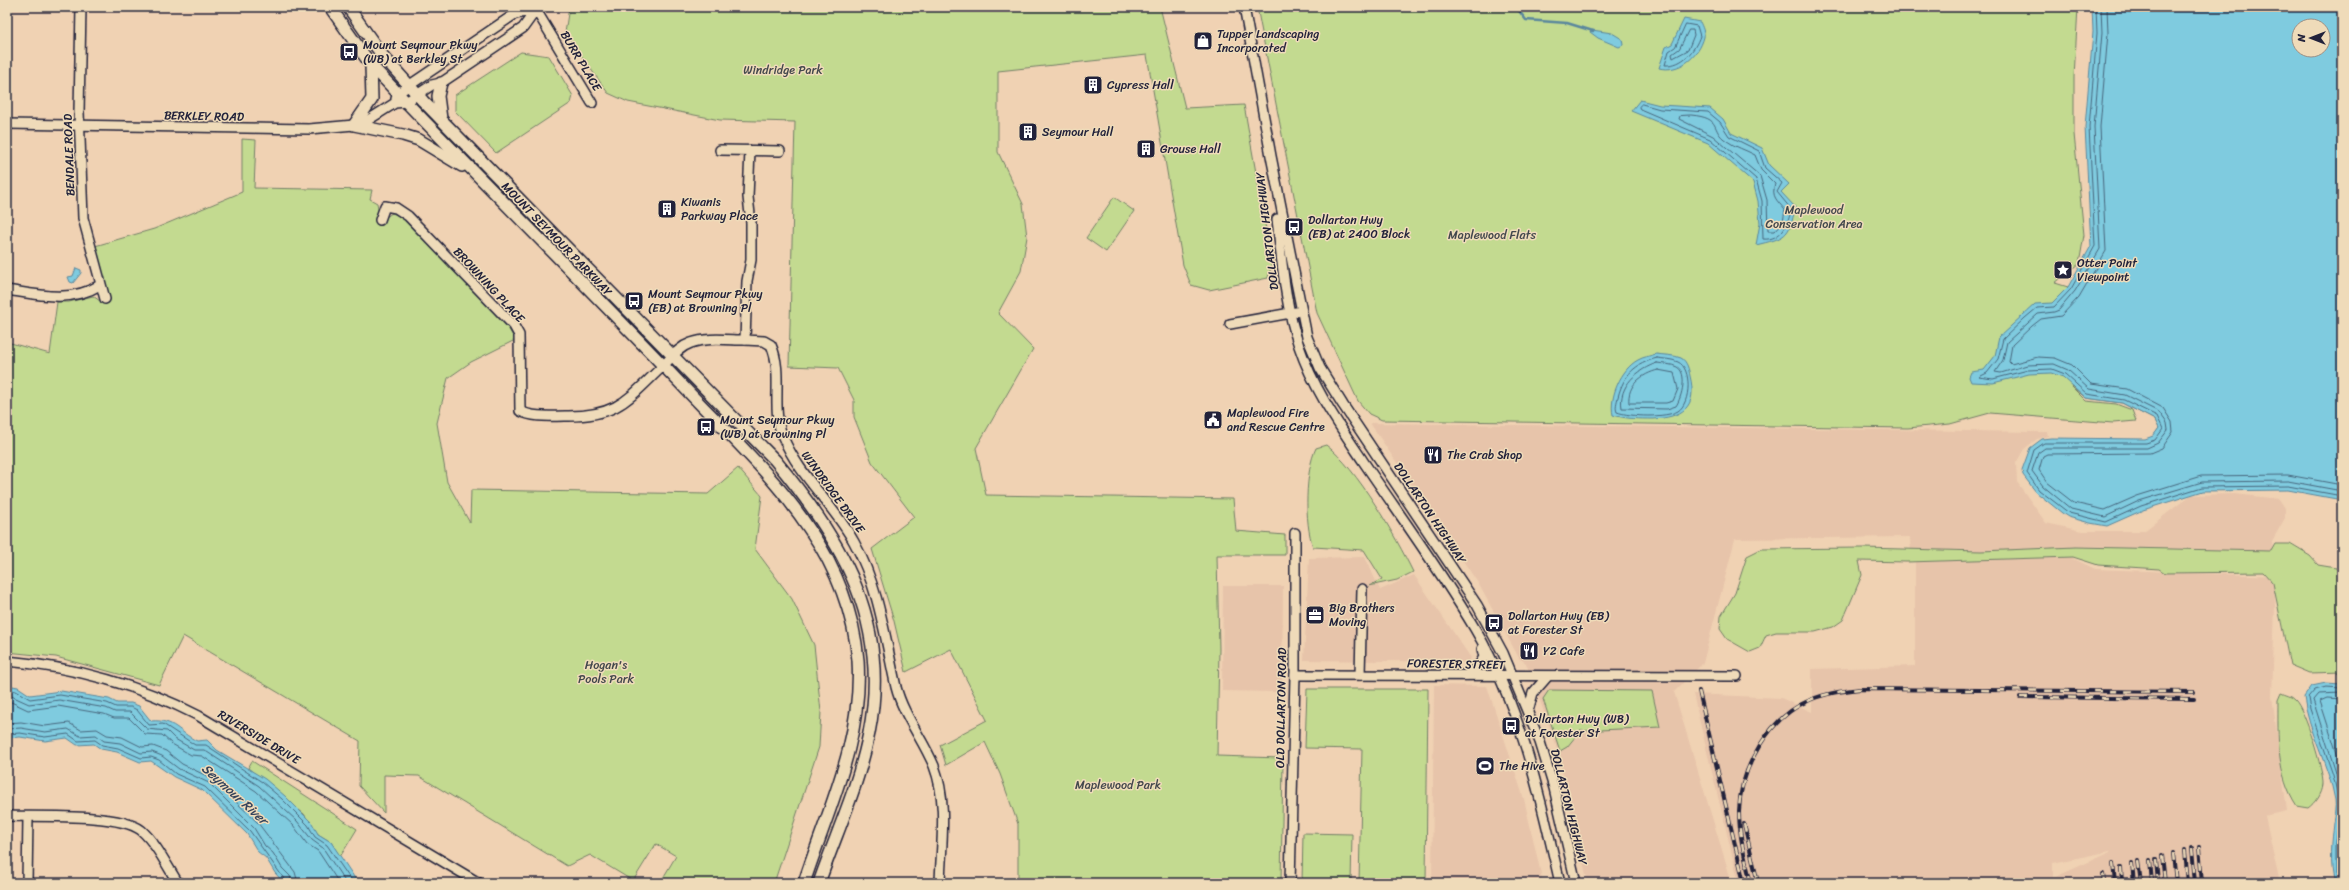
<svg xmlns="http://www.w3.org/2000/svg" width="2349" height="890" font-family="Sriracha,sans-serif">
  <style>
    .built { fill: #e7c4aa; fill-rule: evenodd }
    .green { fill: #c3da90; stroke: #727e66 }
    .water { fill: #7fcbdf; stroke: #5a879d; fill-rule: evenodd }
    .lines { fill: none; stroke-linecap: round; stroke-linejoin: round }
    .shore { stroke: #47667d; stroke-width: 1 }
    .stream { stroke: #5a879d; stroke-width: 2.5 }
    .minor-casing { stroke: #22223b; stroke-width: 12 }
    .major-casing { stroke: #22223b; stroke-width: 14 }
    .minor { stroke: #efdbb9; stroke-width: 9 }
    .major { stroke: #efdbb9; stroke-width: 11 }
    .rail-casing { stroke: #22223b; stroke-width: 4 }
    .rail { stroke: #efdbb9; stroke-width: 2.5; stroke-dasharray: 8; stroke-linecap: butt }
    .labels { text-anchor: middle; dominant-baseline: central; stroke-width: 3; stroke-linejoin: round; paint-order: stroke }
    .poi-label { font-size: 12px; fill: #22223b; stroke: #efdbb9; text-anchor: start }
    .street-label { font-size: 12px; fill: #22223b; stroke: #efdbb9 }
    .park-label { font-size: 12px; fill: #42474c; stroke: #efdbb9 }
    .water-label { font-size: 13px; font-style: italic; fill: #35445c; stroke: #efdbb9 }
  </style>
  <rect width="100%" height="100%" fill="#f0d2b3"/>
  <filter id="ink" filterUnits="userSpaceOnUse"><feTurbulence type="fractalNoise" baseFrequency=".025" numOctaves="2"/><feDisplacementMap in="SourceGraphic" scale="8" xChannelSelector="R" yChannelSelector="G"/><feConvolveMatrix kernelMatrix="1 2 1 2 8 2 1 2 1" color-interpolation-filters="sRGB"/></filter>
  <g filter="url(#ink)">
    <g class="built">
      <path d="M1370 423 2047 432 2048 436 2037 439 2024 449 2016 463 2017 482 2046 523 2082 531H2144L2191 495 2235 494 2279 499 2285 508V518L2272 541 2273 552 2072 558 2095 569 2276 576 2272 696 2287 811 2265 816 2280 883H1739L1693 694 1781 698 1812 712V669L1915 666V558L1911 554 1910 537 1735 539 1703 663 1674 692 1732 883H1588L1555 742 1526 663 1519 658 1478 583ZM2111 851V852L2053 878V863Z"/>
      <polygon points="1365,557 1380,590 1414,575 1471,658 1469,662 1304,660 1309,558"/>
      <polygon points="1223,586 1283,586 1282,692 1222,691"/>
      <polygon points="1434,685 1487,686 1524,799 1543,883 1432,883"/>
    </g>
    <g class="green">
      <polygon points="569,7 1160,7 1185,108 1244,105 1272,263 1268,278 1209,290 1191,285 1183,265 1147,55 998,71 998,152 1023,204 1027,237 1021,271 998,313 1033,349 976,448 986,495 1233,499 1236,531 1285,535 1285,555 1217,555 1219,649 1217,756 1280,758 1283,761 1281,883 1018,883 1018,824 1000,774 985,742 946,765 940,745 987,720 951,649 906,672 894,621 872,549 914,517 872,462 854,417 854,400 838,368 789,366 795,122 720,120 628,102 608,93 565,33"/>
      <polygon points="1257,7 2078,7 2074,77 2074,134 2084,235 2079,264 2055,283 2068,287 2263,307 2153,437 2159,428 2155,420 2122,403 2086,398 2071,386 2086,401 2116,404 2132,410 2136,421 2113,423 1990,413 1950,424 1908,428 1382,420 1369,414 1358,401 1317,313"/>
      <polygon points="521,52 549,56 573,96 571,103 496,153 455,111 455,95"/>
      <polygon points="242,139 256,140 254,188 372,190 370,199 377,203 380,217 386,217 392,213 404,218 506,324 515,340 471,362 448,378 437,423 447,482 470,523 471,490 708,494 738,468 762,496 755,549 792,599 814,645 821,712 819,747 774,883 660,883 676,856 656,844 633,881 590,855 567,866 419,776 384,775 384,813 359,786 360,741 183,636 159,685 56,657 7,652 7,342 50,354 57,302 69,302 93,296 100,301 109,298 95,246 154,229 242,192"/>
      <polygon points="1114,197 1134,211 1106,252 1086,238"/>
      <path d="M1326 445C1357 468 1396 537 1413 572L1397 580 1369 586 1382 579 1364 550 1313 547C1304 522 1305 471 1316 448Z"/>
      <polygon points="2275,544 2290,544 2310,556 2318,565 2342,569 2342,672 2309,673 2290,665 2273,583 2263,572 2165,573 2159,569 2098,565 2073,557 1907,562 1859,561 1862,575 1843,620 1833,627 1815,632 1776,632 1766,635 1760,648 1750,652 1727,639 1720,629 1721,616 1735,593 1747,556 1761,549 1863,548 1981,551 2076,547 2271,551"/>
      <polygon points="1307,689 1428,689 1426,883 1359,883 1362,749 1305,748"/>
      <polygon points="1549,690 1652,691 1660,727 1580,731 1567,747 1560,751 1543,699"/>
      <path d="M2281 693C2285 695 2292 696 2295 700 2305 709 2324 772 2323 785 2322 794 2316 803 2309 808L2297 806C2276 774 2278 737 2278 700Z"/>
      <polygon points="252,761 357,829 340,857 331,842 318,834 304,814 248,768"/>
      <polygon points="1303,833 1352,834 1351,883 1302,883"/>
    </g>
    <g class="water">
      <path d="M2092 7H2342V500L2288 490 2203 491 2143 510 2107 526 2090 523 2068 517 2062 513 2036 492 2023 475 2022 470 2030 448 2042 439 2051 438 2145 439 2153 436 2159 428 2155 420 2122 403 2086 398 2063 377 2051 373 2029 374 1993 383 1971 382 1969 377 1971 372 1984 370 1995 356 1999 337 2035 304 2052 303 2068 287 2091 246 2085 127 2093 32ZM2299 26H2323V50H2299Z"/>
      <path d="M1684 19 1700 22C1702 26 1705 33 1704 37 1699 57 1679 73 1659 68L1666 47 1672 44Z"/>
      <polygon points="1592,30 1612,33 1622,39 1623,45 1619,47 1598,38 1590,32"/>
      <path d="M1640 100 1660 105 1710 108 1723 119 1731 133 1762 148 1769 165 1789 184 1781 192 1795 207C1790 238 1784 238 1756 245L1760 223 1758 201 1753 182 1708 143 1631 111Z"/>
      <polygon points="76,268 81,270 81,273 73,283 70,282 68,277 73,276"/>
      <path d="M1656 354C1663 355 1674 355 1681 358 1687 361 1689 370 1690 376 1698 408 1682 417 1653 419 1639 419 1626 419 1613 415 1609 397 1621 369 1638 360 1643 357 1650 356 1656 354Z"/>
      <path d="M2326 683 2342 684V883H2334C2328 864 2331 841 2333 822 2334 815 2336 807 2335 800 2329 765 2308 732 2304 697L2312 686Z"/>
      <path d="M7 685 18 687 30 695 61 691 109 699 117 703H131L139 706 151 721C175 719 178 732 197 741L207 740 217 750 265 779 285 796 312 823 318 834 331 842 358 883H284L275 873 266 858 258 852 247 834 202 790 174 777 151 761 140 762 117 752 101 749 94 744 77 745 67 738 45 741 20 737 7 738Z"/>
    </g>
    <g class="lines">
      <g class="shore">
        <polyline points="2096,7 2097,33 2089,127 2095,246 2071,289 2054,307 2037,308 2025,318 2003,339 1998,359 1987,373 1979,377 1993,379 2028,370 2052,369 2065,374 2087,394 2124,400 2157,416 2163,429 2155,440 2146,443 2044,443 2034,450 2027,473 2039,490 2069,513 2106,522 2141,506 2202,487 2288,486 2342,496"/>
        <polyline points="2101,7 2102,33 2094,127 2100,249 2075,291 2059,310 2054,312 2038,314 2007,342 2003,360 1995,372 2001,373 2027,365 2054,364 2068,370 2089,389 2125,395 2159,412 2167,423 2168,430 2158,443 2147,448 2045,448 2038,453 2032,471 2043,486 2071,509 2105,517 2139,501 2202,482 2288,481 2342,491"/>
        <polyline points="2107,7 2108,33 2100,127 2106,251 2079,297 2061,316 2041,319 2032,326 2012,345 2009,362 2011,364 2038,357 2055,358 2072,365 2091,384 2127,389 2163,408 2172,422 2173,432 2162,448 2150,453 2047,454 2043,456 2039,470 2047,482 2074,503 2105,510 2137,496 2201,476 2288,475 2342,485"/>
        <path d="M1686 24 1697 26 1700 36C1695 50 1683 66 1665 65L1669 51 1675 47Z"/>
        <polygon points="1689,30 1693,30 1694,35 1688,50 1673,58 1672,54 1679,49"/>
        <path d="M1642 104 1660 109 1708 112 1720 122 1729 136 1759 151 1765 168 1782 183 1777 192 1791 209C1789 223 1781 241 1763 239L1762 201 1756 179 1710 139 1640 109 1639 107Z"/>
        <path d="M1691 115C1724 118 1709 130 1727 141 1735 147 1746 150 1755 155L1761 170 1775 184C1771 197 1777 200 1785 210L1783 222 1775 231H1768L1767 200 1760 176 1713 136 1679 119 1680 116Z"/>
        <path d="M1657 358C1663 359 1672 359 1678 362 1692 368 1691 403 1678 411 1666 418 1630 417 1617 412 1615 407 1617 402 1618 397 1624 374 1635 364 1657 358Z"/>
        <path d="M1657 363C1663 364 1672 364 1677 367 1688 373 1682 397 1676 406L1667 409 1622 408C1618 386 1638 369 1657 363Z"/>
        <path d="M1658 370 1674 373 1678 389 1673 401 1666 403H1629C1627 385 1642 374 1658 370Z"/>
        <polyline points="7,689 16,691 30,699 60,695 107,703 116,707 131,707 137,710 149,725 163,724 195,745 206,745 262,782 282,799 308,825 315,837 327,845 353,883"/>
        <polyline points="2342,693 2318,694 2313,700 2342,792"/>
        <polyline points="7,694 29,704 59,700 106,708 115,712 130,712 147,729 167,731 175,739 194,750 204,750 259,786 297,821 312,840 323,848 346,883"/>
        <polyline points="2342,699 2327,698 2320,701 2342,769"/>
        <polyline points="7,700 28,710 58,706 104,714 114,718 129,718 145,734 162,735 172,744 191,755 202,756 256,791 293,825 307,844 318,851 339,883"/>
        <polyline points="7,723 21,722 45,726 69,723 81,730 97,729 107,735 122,737 142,747 153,746 166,751 182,764 211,778 258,823 295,872 298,883"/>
        <polyline points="7,729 21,728 45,732 68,729 80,736 96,735 104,741 120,743 141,753 152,752 162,756 179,769 209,783 254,828 265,846 273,853 282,868 290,876 292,883"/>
        <polyline points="7,734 20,733 45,737 68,734 78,741 95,740 102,745 118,748 141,758 151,757 159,760 176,774 205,787 250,831 287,883"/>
        <polyline points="2342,821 2340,843 2342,878"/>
        <polyline points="2338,883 2335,874 2335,843 2339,801 2333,775 2310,709 2308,698 2315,690 2326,687 2342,688"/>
      </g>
      <polyline class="stream" points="1516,7 1526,20 1567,23 1593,31"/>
      <g class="minor-casing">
        <g id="minor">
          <polyline points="81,7 79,112 83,218 105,299"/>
          <polyline points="1244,7 1271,156 1307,337 1320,368 1343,405 1477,605 1503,653 1540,742 1554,788 1576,883"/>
          <polyline points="536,10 592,103"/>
          <polyline points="396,99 398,93 515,14 536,10"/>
          <polyline points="7,124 309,129 354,125 365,122 395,103 406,102 432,85 441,83 523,28 536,10 541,7"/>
          <polyline points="720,150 780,151"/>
          <path d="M750 151 748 197 751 223V260L747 281 745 340 764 341 771 345C784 374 770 408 783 437 799 476 834 505 854 542 879 587 885 638 896 687 903 715 923 739 934 766 948 802 941 845 940 883"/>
          <path d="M1277 219C1282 262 1285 305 1299 346 1313 388 1339 425 1363 461 1401 517 1441 571 1475 629 1521 707 1540 796 1560 883"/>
          <path d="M380 220 385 206 396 208 408 216 514 326 519 335 520 411C534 418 550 416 565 416 618 417 628 399 663 366 671 358 679 347 691 343 707 337 728 340 745 340"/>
          <path d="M7 290C39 295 71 303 100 285"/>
          <polyline points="1230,324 1296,312"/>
          <path d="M7 661C74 667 139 685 199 716L479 883"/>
          <polyline points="1295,675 1737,676"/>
          <polyline points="1360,675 1362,589"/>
          <path d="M1466 675C1476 671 1479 666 1484 657L1482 649"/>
          <polyline points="1528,711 1533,693 1547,677"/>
          <path d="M7 816C37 817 119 813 141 830 156 843 167 866 178 883"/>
          <polyline points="27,883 28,817"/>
          <polyline points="1290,883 1295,675 1295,533"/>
        </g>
      </g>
      <g class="major-casing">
        <g id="major">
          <path d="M330 7 371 65 406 102C497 196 589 288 679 382 724 430 774 475 810 530 836 568 854 614 858 660 863 740 828 809 804 883"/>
          <path d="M348 7 382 55 423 101 775 460C843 541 891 624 869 733 859 785 836 834 819 883"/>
          <polyline points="371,65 372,99 354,125 403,135 419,140 462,166"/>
          <polyline points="441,83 438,96 441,119"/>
        </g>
      </g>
      <use href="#minor" class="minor"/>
      <use href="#major" class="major"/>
      <g class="rail-casing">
        <g id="rail">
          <polyline points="1699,691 1744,883"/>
          <polyline points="2020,697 2194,699"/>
          <polyline points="1744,824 1758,883"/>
          <polyline points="2199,846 2202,883"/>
          <polyline points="2192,848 2195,883"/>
          <polyline points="2185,850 2188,883"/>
          <polyline points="2173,853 2176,883"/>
          <polyline points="2162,855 2165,883"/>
          <polyline points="2156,859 2158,883"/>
          <polyline points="2150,860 2152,883"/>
          <polyline points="2138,861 2141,883"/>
          <polyline points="2113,863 2115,883"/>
          <polyline points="2132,863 2134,883"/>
          <polyline points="2121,867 2122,883"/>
          <polyline points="2103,874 2104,883"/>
          <polyline points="2092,880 2093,883"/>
          <path d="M1751 883C1745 859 1739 836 1739 811 1740 768 1769 717 1810 700 1826 693 1843 691 1860 689L2194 692"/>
        </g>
      </g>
      <use href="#rail" class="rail"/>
    </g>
  </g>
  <defs>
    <g id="shop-square" transform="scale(1)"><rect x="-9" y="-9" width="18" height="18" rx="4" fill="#22223b" stroke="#efdbb9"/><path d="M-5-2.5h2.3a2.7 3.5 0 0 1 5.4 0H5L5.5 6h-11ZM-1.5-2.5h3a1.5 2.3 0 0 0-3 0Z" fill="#fff"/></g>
    <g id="bus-square" transform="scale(1)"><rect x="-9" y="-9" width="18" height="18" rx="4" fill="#22223b" stroke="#efdbb9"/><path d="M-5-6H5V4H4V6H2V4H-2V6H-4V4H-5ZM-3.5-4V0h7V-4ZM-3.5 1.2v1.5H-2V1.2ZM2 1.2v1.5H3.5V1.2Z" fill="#fff"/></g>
    <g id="building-square" transform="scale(1)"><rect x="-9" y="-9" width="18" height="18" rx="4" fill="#22223b" stroke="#efdbb9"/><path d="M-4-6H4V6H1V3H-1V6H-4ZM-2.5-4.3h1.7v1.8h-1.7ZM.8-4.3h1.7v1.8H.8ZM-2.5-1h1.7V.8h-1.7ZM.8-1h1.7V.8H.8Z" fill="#fff"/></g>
    <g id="sight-square" transform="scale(1)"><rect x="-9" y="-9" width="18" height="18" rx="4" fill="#22223b" stroke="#efdbb9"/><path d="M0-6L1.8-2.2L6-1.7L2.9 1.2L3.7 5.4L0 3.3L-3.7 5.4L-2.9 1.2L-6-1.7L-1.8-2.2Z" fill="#fff"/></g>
    <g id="civic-square" transform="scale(1)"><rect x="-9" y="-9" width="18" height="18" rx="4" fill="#22223b" stroke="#efdbb9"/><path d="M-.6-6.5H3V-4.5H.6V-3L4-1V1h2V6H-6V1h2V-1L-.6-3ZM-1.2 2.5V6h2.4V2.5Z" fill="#fff"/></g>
    <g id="restaurant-square" transform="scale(1)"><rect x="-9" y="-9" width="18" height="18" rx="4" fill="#22223b" stroke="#efdbb9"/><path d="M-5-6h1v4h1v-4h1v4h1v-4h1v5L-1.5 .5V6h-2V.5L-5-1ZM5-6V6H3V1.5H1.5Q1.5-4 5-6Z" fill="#fff"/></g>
    <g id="office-square" transform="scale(1)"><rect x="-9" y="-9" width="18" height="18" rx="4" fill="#22223b" stroke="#efdbb9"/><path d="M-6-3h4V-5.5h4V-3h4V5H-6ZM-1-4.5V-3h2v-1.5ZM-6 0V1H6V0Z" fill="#fff"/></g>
    <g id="stadium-square" transform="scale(1)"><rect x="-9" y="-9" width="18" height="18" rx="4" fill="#22223b" stroke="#efdbb9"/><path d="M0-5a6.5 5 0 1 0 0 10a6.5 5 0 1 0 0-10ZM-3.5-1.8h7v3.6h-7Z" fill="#fff"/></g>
  </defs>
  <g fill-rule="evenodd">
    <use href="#shop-square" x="1203" y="41"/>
    <use href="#bus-square" x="349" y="52"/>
    <use href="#building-square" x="1093" y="85"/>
    <use href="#building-square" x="1028" y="132"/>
    <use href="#building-square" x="1146" y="149"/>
    <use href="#building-square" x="667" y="209"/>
    <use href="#bus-square" x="1294" y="227"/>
    <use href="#sight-square" x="2063" y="270"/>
    <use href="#bus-square" x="634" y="301"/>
    <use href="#civic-square" x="1213" y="420"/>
    <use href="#bus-square" x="706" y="427"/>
    <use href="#restaurant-square" x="1433" y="455"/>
    <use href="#office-square" x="1315" y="615"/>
    <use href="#bus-square" x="1494" y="623"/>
    <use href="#restaurant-square" x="1529" y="651"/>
    <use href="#bus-square" x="1511" y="726"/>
    <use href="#stadium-square" x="1485" y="766"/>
  </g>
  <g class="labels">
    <g class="poi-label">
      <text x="1217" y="34">Tupper Landscaping<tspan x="1217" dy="14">Incorporated</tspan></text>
      <text x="363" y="45">Mount Seymour Pkwy<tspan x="363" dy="14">(WB) at Berkley St</tspan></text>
      <text x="1107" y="85">Cypress Hall</text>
      <text x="1042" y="132">Seymour Hall</text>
      <text x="1160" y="149">Grouse Hall</text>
      <text x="681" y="202">Kiwanis<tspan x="681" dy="14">Parkway Place</tspan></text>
      <text x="1308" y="220">Dollarton Hwy<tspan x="1308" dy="14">(EB) at 2400 Block</tspan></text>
      <text x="2077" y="263">Otter Point<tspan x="2077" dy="14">Viewpoint</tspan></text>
      <text x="648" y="294">Mount Seymour Pkwy<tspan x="648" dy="14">(EB) at Browning Pl</tspan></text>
      <text x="1227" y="413">Maplewood Fire<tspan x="1227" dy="14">and Rescue Centre</tspan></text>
      <text x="720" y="420">Mount Seymour Pkwy<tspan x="720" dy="14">(WB) at Browning Pl</tspan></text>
      <text x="1447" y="455">The Crab Shop</text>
      <text x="1329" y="608">Big Brothers<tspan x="1329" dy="14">Moving</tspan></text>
      <text x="1508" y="616">Dollarton Hwy (EB)<tspan x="1508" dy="14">at Forester St</tspan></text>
      <text x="1543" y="651">Y2 Cafe</text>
      <text x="1525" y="719">Dollarton Hwy (WB)<tspan x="1525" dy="14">at Forester St</tspan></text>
      <text x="1499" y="766">The Hive</text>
    </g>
    <g class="street-label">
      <text transform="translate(581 61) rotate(59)">BURR PLACE</text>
      <text transform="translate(204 116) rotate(1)">BERKLEY ROAD</text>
      <text transform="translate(69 155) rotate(-92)">BENDALE ROAD</text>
      <text transform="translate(1267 231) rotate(-97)">DOLLARTON HIGHWAY</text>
      <text transform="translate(557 239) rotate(46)">MOUNT SEYMOUR PARKWAY</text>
      <text transform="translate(489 285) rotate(47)">BROWNING PLACE</text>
      <text transform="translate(833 492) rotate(54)">WINDRIDGE DRIVE</text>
      <text transform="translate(1430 513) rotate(56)">DOLLARTON HIGHWAY</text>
      <text transform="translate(1456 664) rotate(1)">FORESTER STREET</text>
      <text transform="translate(1281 708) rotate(-89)">OLD DOLLARTON ROAD</text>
      <text transform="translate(259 737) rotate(31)">RIVERSIDE DRIVE</text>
      <text transform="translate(1569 807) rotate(76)">DOLLARTON HIGHWAY</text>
    </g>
    <g class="park-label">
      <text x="783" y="70">Windridge Park</text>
      <text x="1814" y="210">Maplewood<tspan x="1814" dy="14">Conservation Area</tspan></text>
      <text x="1492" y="235">Maplewood Flats</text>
      <text x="606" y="665">Hogan's<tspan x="606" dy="14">Pools Park</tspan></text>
      <text x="1118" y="785">Maplewood Park</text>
    </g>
    <g class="water-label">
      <text transform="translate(235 794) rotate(42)">Seymour River</text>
    </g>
  </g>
  <rect width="2349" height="890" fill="none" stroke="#efdbb9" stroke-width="24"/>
  <rect x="12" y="12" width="2325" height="866" fill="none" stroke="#22223b" stroke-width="1.5" filter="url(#ink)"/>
  <g transform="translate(2311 38) rotate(270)"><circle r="19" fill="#efdbb9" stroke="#9d9187"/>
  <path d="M0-3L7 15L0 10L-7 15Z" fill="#22223b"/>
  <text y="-6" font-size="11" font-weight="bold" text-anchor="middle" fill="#22223b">N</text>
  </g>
</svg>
